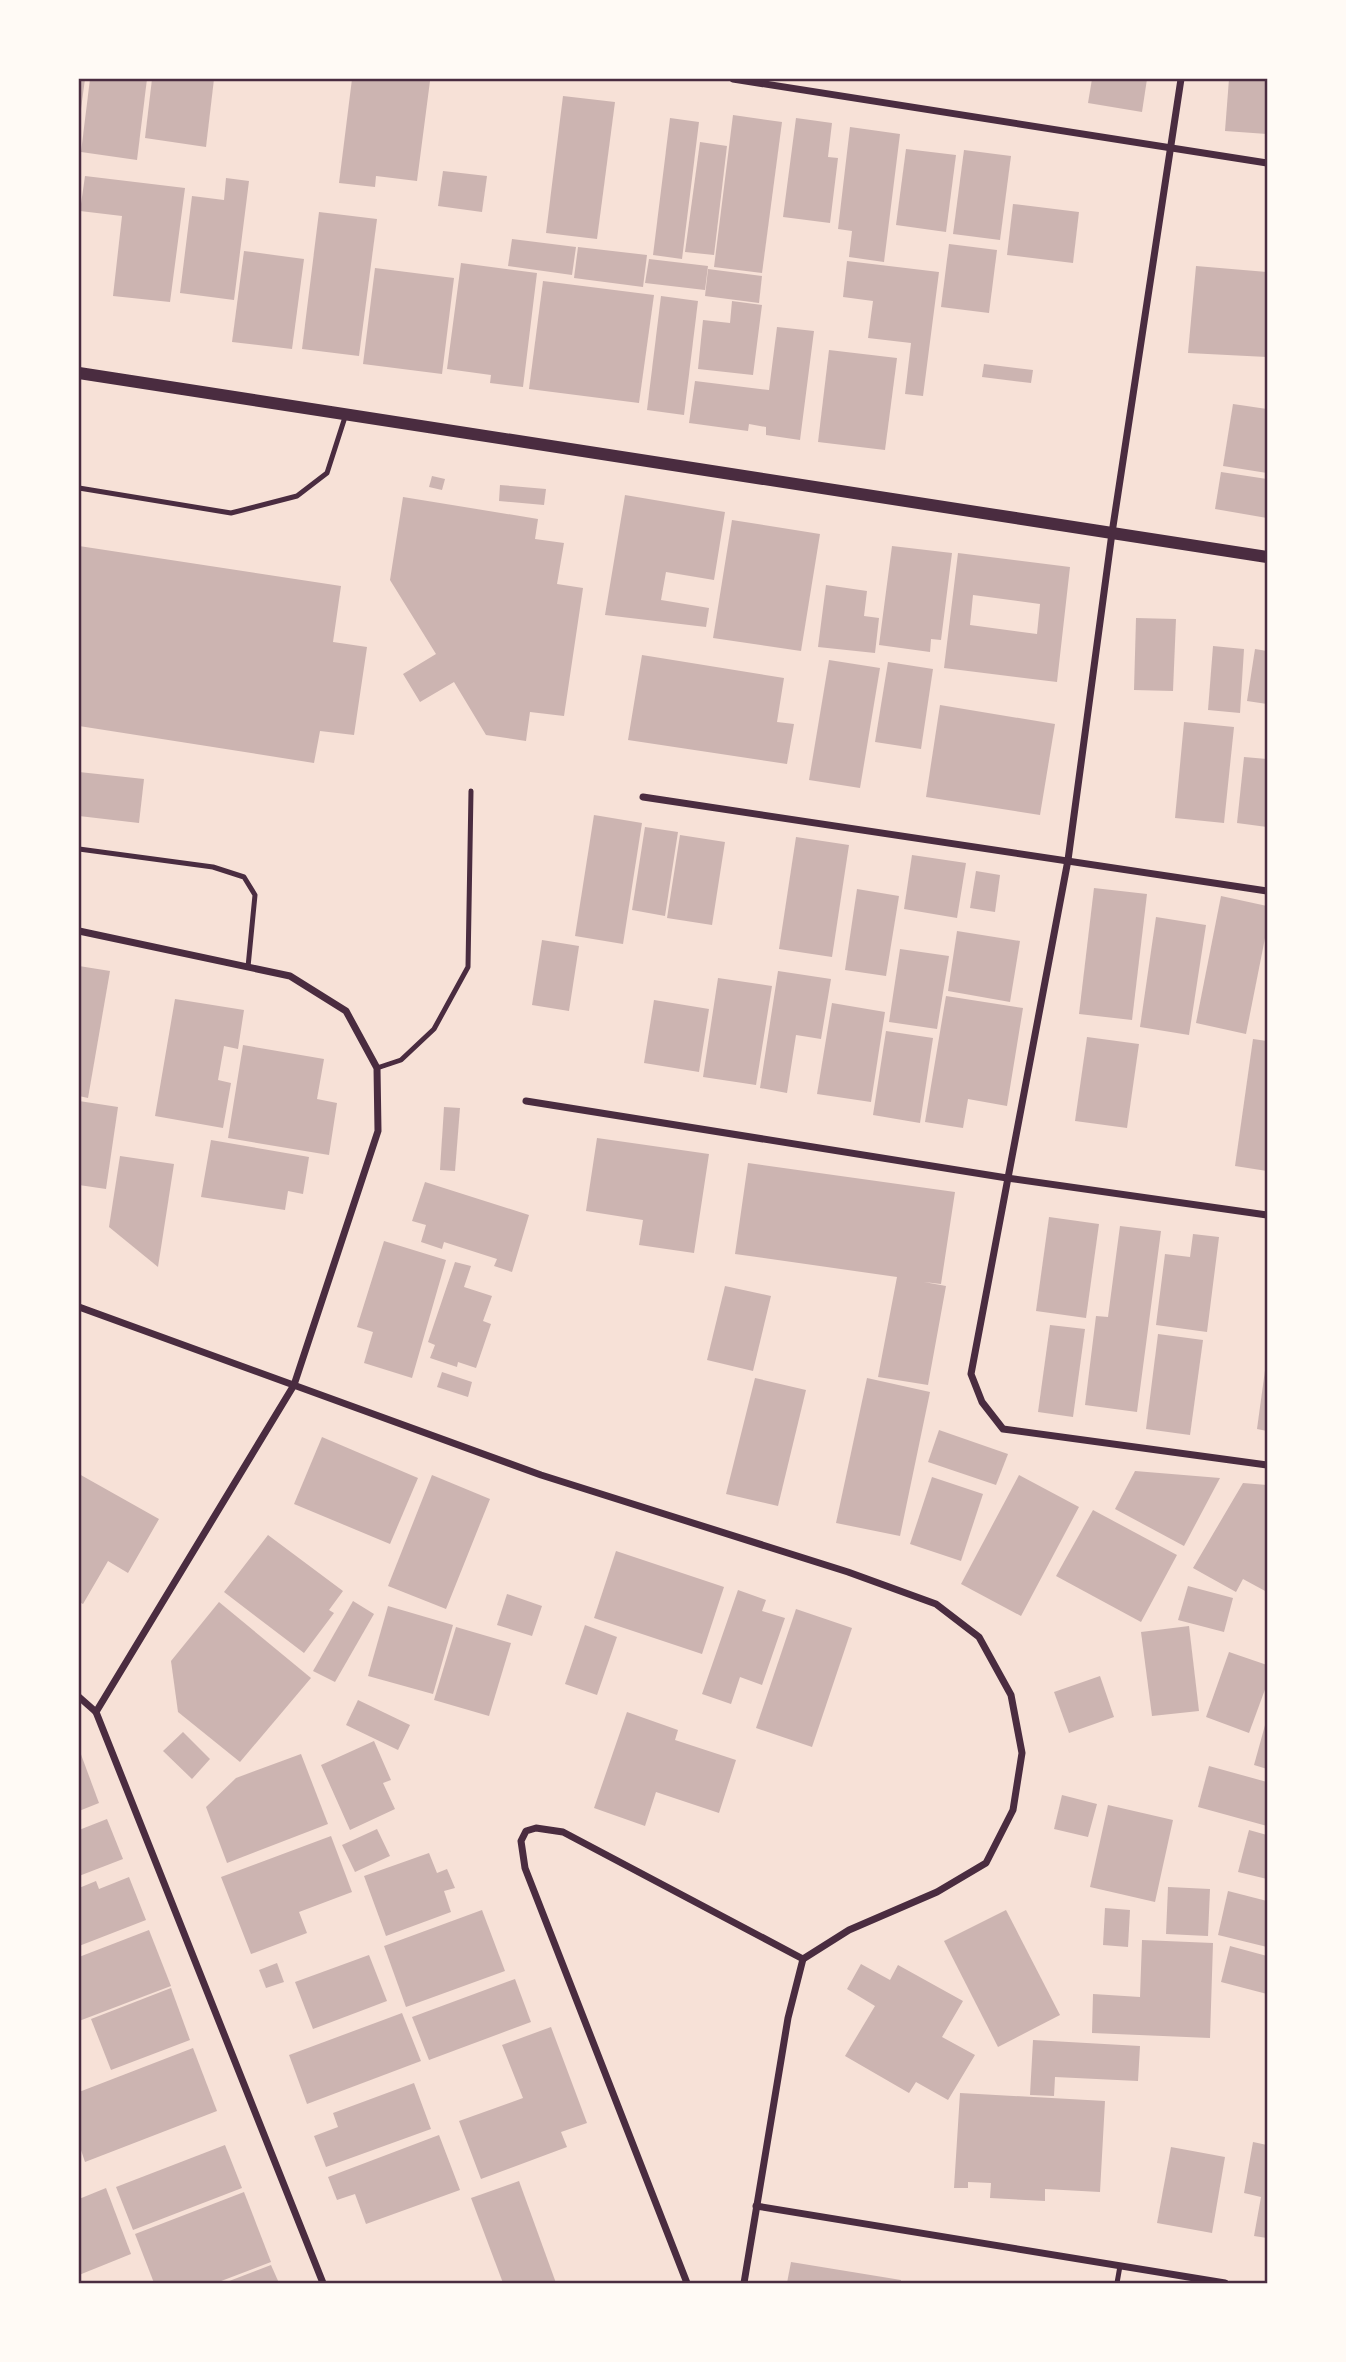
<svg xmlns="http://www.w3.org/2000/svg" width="1346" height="2362" font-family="'Archivo Narrow',sans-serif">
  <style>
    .building { fill: #ccb4b1; fill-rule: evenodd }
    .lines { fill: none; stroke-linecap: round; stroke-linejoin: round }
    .service { stroke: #4a2c40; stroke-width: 5 }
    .minor { stroke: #4a2c40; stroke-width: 7 }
    .tertiary { stroke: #4a2c40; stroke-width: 12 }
    .neatline { fill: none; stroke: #4a2c40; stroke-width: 2.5 }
  </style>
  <rect width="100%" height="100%" fill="#f7e1d7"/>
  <g class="building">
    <polygon points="79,79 85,79 81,109 79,108"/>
    <polygon points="90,79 147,79 137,160 81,152"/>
    <polygon points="152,79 214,79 206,147 145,138"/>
    <polygon points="352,79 430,81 417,181 376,176 375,187 339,183"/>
    <polygon points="1092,79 1147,79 1142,112 1088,103"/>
    <polygon points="1229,79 1267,79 1267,134 1225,131"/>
    <polygon points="563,96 615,102 597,239 546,233"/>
    <polygon points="733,115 782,122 762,273 714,267"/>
    <polygon points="670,118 699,122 682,259 653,255"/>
    <polygon points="796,118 832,123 828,157 838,158 830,223 783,217"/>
    <polygon points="850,127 900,134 884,262 849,257 852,231 838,229"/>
    <polygon points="700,142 727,146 714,255 685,252"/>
    <polygon points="906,149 956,155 946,232 896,225"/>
    <polygon points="964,150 1011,156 1000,240 953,234"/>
    <polygon points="443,171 487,176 482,212 438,206"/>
    <polygon points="85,176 185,188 170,302 113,296 122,216 80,211"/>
    <polygon points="226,178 249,181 234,300 180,293 192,196 224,200"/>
    <polygon points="1013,204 1079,212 1073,263 1007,255"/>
    <polygon points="319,212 377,219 359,356 302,349"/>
    <polygon points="512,239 576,247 572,275 508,266"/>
    <polygon points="949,244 997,250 989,313 941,307"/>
    <polygon points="578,247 647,255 643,287 574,278"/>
    <polygon points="244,251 304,259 292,349 232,342"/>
    <polygon points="649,259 708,266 705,290 645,283"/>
    <polygon points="847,261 939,272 923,396 905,394 911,343 868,338 873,301 843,297"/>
    <polygon points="461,263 537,273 523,387 490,383 491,375 447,369"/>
    <polygon points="1196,266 1267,272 1267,357 1188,353"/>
    <polygon points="375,268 454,278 442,374 363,364"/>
    <polygon points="708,269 762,276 759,303 705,296"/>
    <polygon points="543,281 654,295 639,403 529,389"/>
    <polygon points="661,296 698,301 684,415 647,410"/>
    <polygon points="732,301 762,305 753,375 698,369 703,320 730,323"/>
    <polygon points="777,327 814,331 800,440 766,435 766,427 749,424 748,431 689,423 695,381 769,390"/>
    <polygon points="829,350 897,358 885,450 818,442"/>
    <polygon points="984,364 1033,370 1031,383 982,377"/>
    <polygon points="1233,404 1267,409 1267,473 1223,466"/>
    <polygon points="1221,472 1267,479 1267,518 1215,509"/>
    <polygon points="432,476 445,479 442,490 429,487"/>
    <polygon points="500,485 546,489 544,505 499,501"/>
    <polygon points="625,495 725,512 714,580 666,572 661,600 709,608 706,627 605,615"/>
    <polygon points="403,497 538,519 535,539 564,543 557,584 583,588 564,716 530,712 526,741 486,735 454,682 420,702 403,674 436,654 390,580"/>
    <polygon points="732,520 820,534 801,651 713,638"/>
    <polygon points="79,546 341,586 333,642 367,647 354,735 320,731 314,763 79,726"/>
    <polygon points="892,546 952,553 941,640 931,639 930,652 879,645"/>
    <path d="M958 553 1070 567 1057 682 944 668ZM973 595 1040 604 1037 634 970 625Z"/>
    <polygon points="826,585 867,591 864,616 879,618 875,653 818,647"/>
    <polygon points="1136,618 1176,619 1173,691 1134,690"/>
    <polygon points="1213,646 1244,649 1240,713 1208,710"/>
    <polygon points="1255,649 1267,651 1267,704 1247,701"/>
    <polygon points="642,655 784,678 777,722 794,724 787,764 628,740"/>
    <polygon points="829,660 880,668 860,788 809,780"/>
    <polygon points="888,662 933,669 921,749 875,742"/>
    <polygon points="940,705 1055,724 1040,815 926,797"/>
    <polygon points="1184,722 1234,727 1224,823 1175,818"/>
    <polygon points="1244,757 1267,759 1267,827 1237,823"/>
    <polygon points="79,772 144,779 139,823 79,816"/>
    <polygon points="594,815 642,823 623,944 575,936"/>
    <polygon points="645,827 678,832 665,916 632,910"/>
    <polygon points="680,835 725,842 712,925 667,918"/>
    <polygon points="796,837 849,845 832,957 779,949"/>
    <polygon points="912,855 966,863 957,918 904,909"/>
    <polygon points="976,871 1000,875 995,912 970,908"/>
    <polygon points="1094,888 1147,894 1132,1020 1079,1014"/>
    <polygon points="857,889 899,896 886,976 845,970"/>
    <polygon points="1221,896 1267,906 1267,928 1246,1034 1196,1023"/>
    <polygon points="1156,917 1206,925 1189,1035 1140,1027"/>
    <polygon points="957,931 1020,941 1010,1002 948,991"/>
    <polygon points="542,940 579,946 569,1011 532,1005"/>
    <polygon points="900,949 949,956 937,1029 889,1022"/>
    <polygon points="79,966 110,971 88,1098 79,1096"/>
    <polygon points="778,971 831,979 821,1039 796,1035 787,1093 760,1088"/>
    <polygon points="718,978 772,986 756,1085 703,1077"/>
    <polygon points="946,996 1023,1008 1007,1106 968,1099 963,1128 925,1122"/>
    <polygon points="175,999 244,1010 238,1049 224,1046 218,1080 231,1083 223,1128 155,1116"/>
    <polygon points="654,1000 709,1009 699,1072 644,1063"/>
    <polygon points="832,1003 885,1012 871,1102 817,1094"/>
    <polygon points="886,1031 933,1038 920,1123 873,1115"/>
    <polygon points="1087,1037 1139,1044 1127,1128 1075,1121"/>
    <polygon points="1253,1039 1267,1041 1267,1171 1235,1166"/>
    <polygon points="243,1045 324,1059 317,1099 337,1103 329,1155 228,1138"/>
    <polygon points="79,1101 118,1107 106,1189 79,1185"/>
    <polygon points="444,1107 460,1108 455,1171 440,1170"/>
    <polygon points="597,1138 709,1154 694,1253 639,1245 643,1220 586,1211"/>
    <polygon points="211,1140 309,1157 303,1194 288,1191 285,1210 201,1197"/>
    <polygon points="120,1156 174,1164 158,1267 109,1227"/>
    <polygon points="748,1163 955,1192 941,1284 924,1282 946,1286 928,1385 878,1377 897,1277 735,1254"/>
    <polygon points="425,1182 529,1215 512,1272 494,1266 497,1259 444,1242 442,1249 421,1242 426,1225 412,1221"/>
    <polygon points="1049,1217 1099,1224 1086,1318 1036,1311"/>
    <polygon points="1120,1226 1161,1231 1137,1412 1085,1405 1096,1316 1108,1317"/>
    <polygon points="1193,1234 1219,1237 1207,1332 1156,1325 1165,1254 1190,1257"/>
    <polygon points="384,1241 446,1260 412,1378 364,1363 373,1332 357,1327"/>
    <polygon points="455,1262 471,1266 464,1287 492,1296 483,1321 491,1324 476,1368 458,1362 457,1367 430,1358 435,1345 428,1342"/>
    <polygon points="725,1286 771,1296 753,1371 707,1360"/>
    <polygon points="1050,1325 1085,1329 1073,1417 1038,1412"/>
    <polygon points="1158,1334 1203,1340 1190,1435 1146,1429"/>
    <polygon points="1266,1363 1267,1363 1267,1431 1257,1429"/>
    <polygon points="442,1372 472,1382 468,1397 437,1387"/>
    <polygon points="755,1378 806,1390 778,1506 726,1494"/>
    <polygon points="867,1378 930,1392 900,1536 836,1523"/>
    <polygon points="939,1430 1008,1454 996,1485 928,1462"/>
    <polygon points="322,1437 418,1478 390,1544 294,1504"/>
    <polygon points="1135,1471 1220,1478 1184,1546 1115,1509"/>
    <polygon points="79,1474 159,1519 128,1573 108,1561 83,1604 79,1602"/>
    <polygon points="432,1475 490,1499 446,1609 388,1586"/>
    <polygon points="1019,1475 1079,1507 1021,1616 961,1584"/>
    <polygon points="932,1477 983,1494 961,1561 910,1544"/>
    <polygon points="1243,1483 1267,1485 1267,1592 1243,1579 1236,1592 1193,1568"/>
    <polygon points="1093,1510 1177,1555 1141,1622 1056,1576"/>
    <polygon points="268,1535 343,1591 329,1610 334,1613 304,1653 224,1592"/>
    <polygon points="616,1551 724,1587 702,1654 594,1618"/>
    <polygon points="1188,1586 1233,1598 1224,1632 1178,1620"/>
    <polygon points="738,1590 766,1600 762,1611 785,1618 762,1685 740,1677 731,1704 702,1694"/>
    <polygon points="507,1594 542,1606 532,1636 497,1625"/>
    <polygon points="353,1601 374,1614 335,1682 313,1671"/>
    <polygon points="219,1602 311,1678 240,1762 178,1712 171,1661"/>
    <polygon points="388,1606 453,1625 433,1694 368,1676"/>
    <polygon points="796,1609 852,1628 812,1747 756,1728"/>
    <polygon points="585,1625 617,1637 597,1695 565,1684"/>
    <polygon points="1189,1626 1199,1711 1152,1716 1141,1632"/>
    <polygon points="456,1627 511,1643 489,1716 434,1700"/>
    <polygon points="1229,1652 1267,1665 1267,1684 1249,1733 1206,1717"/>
    <polygon points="1100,1676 1114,1717 1069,1733 1054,1692"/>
    <polygon points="358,1700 410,1725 398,1750 346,1725"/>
    <polygon points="627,1712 678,1730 675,1740 736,1760 719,1813 656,1792 645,1826 594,1808"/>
    <polygon points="1267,1718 1267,1769 1254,1765"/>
    <polygon points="183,1732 210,1759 192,1779 163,1751"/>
    <polygon points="374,1741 391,1780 383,1783 395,1809 350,1830 321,1765"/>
    <polygon points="79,1749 99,1803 79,1811"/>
    <polygon points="301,1754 328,1824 227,1863 206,1807 236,1778"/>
    <polygon points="1209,1766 1267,1782 1267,1826 1198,1807"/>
    <polygon points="1062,1795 1097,1804 1088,1837 1054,1829"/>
    <polygon points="1108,1805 1173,1820 1155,1902 1090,1887"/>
    <polygon points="107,1819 123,1859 79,1876 79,1830"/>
    <polygon points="377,1829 390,1856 355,1872 342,1845"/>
    <polygon points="1249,1830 1267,1835 1267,1879 1238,1872"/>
    <polygon points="331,1836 352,1892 299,1912 307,1933 251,1954 221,1877"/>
    <polygon points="429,1853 437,1873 447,1869 455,1888 444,1891 451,1912 386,1936 364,1876"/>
    <polygon points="129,1877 146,1920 79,1946 79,1888 96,1881 99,1889"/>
    <polygon points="1168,1887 1210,1889 1208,1936 1166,1934"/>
    <polygon points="1228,1891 1267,1901 1267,1947 1218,1935"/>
    <polygon points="1105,1908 1130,1910 1128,1947 1103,1945"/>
    <polygon points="482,1910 505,1971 406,2007 384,1946"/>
    <polygon points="1006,1910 1060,2015 998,2047 944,1941"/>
    <polygon points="149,1930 171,1986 79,2021 79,1957"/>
    <polygon points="1142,1940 1213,1943 1210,2038 1092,2033 1093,1994 1140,1997"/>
    <polygon points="1230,1946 1267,1956 1267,1994 1221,1982"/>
    <polygon points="369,1955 387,2001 313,2029 295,1982"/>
    <polygon points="277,1963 284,1982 266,1988 259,1970"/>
    <polygon points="861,1964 890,1980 898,1965 963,2001 942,2037 975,2055 948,2100 916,2082 909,2093 845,2056 875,2006 847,1989"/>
    <polygon points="515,1979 531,2022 429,2060 412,2017"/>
    <polygon points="171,1988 190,2040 111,2070 91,2019"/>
    <polygon points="402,2013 421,2061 307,2104 289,2055"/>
    <polygon points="551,2027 587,2123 561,2132 567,2147 481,2179 459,2121 523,2098 502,2045"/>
    <polygon points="1033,2040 1140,2046 1138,2081 1055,2077 1054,2096 1030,2095"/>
    <polygon points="193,2048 217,2111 85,2162 79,2144 79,2092"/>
    <polygon points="414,2083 431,2129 326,2167 314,2136 338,2127 333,2113"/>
    <polygon points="960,2093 1105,2101 1100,2192 1045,2189 1045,2201 990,2198 991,2183 968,2182 968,2188 954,2188"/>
    <polygon points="439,2135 460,2190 366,2224 355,2194 337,2200 328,2177"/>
    <polygon points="1253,2142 1267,2145 1267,2238 1254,2236 1261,2197 1244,2193"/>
    <polygon points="225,2145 242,2188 133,2230 116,2187"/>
    <polygon points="1171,2147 1225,2157 1212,2233 1157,2223"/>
    <polygon points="519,2181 556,2283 503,2283 471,2198"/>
    <polygon points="106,2188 131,2254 79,2275 79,2199"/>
    <polygon points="244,2192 271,2262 216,2283 154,2283 135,2234"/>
    <polygon points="791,2262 901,2280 901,2283 787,2283"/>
    <polygon points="271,2265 279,2283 224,2283"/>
  </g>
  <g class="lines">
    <g class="service">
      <polyline points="79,488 231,513 297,496 327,473 346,414"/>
      <polyline points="79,849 213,867 244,877 255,895 248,967"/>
      <polyline points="377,1068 401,1060 434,1029 468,967 471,791"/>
      <polyline points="1117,2283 1120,2266"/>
    </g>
    <g class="minor">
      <polyline points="733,79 1267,163"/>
      <polyline points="1181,79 1112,533 1068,860 971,1374 982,1402 1003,1429 1267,1465"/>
      <polyline points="643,797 1267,891"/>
      <polyline points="79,931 290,976 346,1011 377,1068 378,1131 294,1385 96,1712"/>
      <polyline points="526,1101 1007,1178 1267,1215"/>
      <polyline points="79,1307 541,1475 848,1572 936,1604 979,1637 1011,1695 1022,1753 1013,1810 986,1863 937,1892 849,1930 803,1959"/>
      <polyline points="79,1697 96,1712 323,2283"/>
      <polyline points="756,2206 1225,2283"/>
      <polyline points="687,2283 525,1868 521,1841 526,1831 536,1828 563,1832 803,1959"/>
      <polyline points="744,2283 788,2018 803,1959"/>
    </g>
    <polyline class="tertiary" points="79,373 1267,557"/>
  </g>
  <rect width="1346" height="2362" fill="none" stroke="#fffaf5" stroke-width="161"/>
  <rect x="80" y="80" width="1186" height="2202" class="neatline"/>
</svg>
